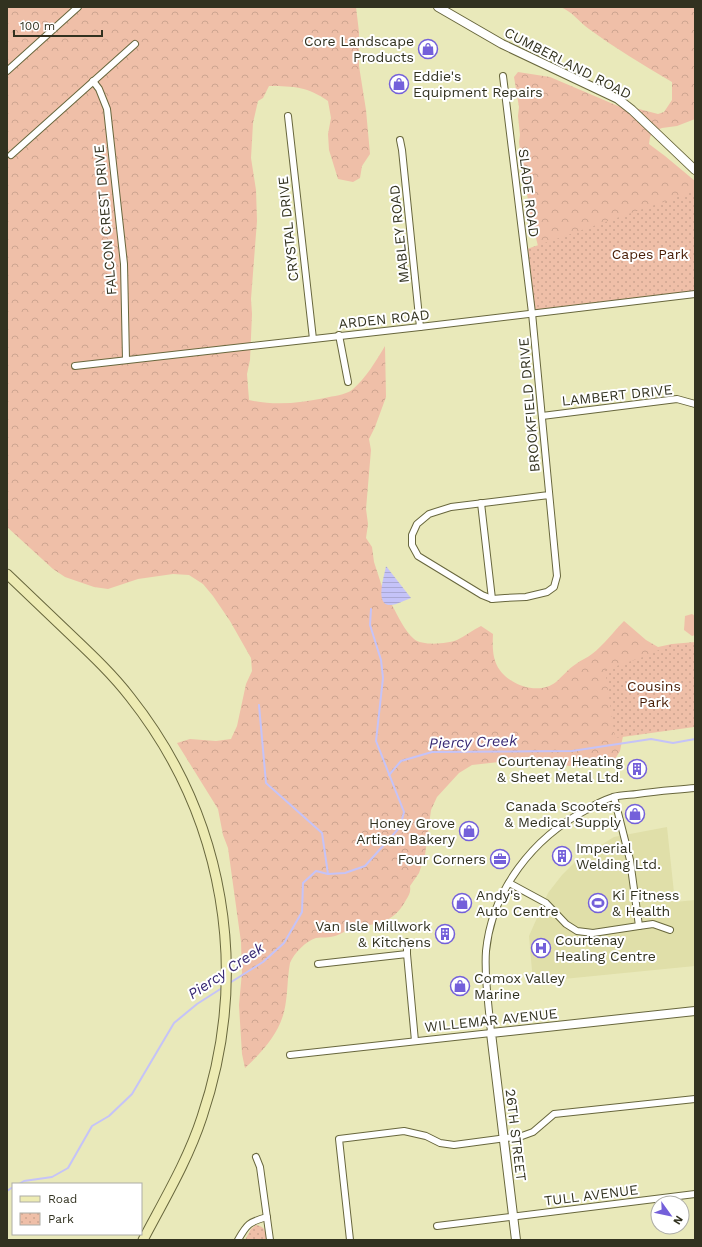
<svg xmlns="http://www.w3.org/2000/svg" width="702" height="1247" font-family="'Work Sans',sans-serif">
  <style>
    .built { fill: #e0dfa9 }
    .green { fill: #efbfa8 }
    .forest { fill: url(#forest-crowns) }
    .park { fill: url(#park-dots) }
    .water { fill: url(#water-rules) }
    .lines { fill: none; stroke-linecap: round; stroke-linejoin: round }
    .stream { stroke: #c5c3f8; stroke-width: 2 }
    .minor-casing { stroke: #68673d; stroke-width: 8 }
    .tertiary-casing { stroke: #68673d; stroke-width: 10 }
    .secondary-casing { stroke: #68673d; stroke-width: 11 }
    .minor { stroke: #fff; stroke-width: 6 }
    .tertiary { stroke: #fff; stroke-width: 8 }
    .secondary { stroke: #edebb3; stroke-width: 9 }
    .labels { text-anchor: middle; dominant-baseline: central; stroke-width: 4; stroke-linejoin: round; paint-order: stroke }
    .poi-label { font-size: 14px; fill: #323220; stroke: #fff; text-anchor: end }
    .street-label { font-size: 14px; fill: #323220; stroke: #fff }
    .park-label { font-size: 14px; fill: #481d05; stroke: #fff }
    .water-label { font-size: 15px; font-style: italic; fill: #372873; stroke: #fff }
  </style>
  <defs>
    <pattern id="forest-crowns" width="20" height="18" patternUnits="userSpaceOnUse"><rect width="20" height="18" fill="#efbfa8"/><path d="M2 6a3 3 0 1 1 6 0M12 15a3 3 0 1 1 6 0" fill="none" stroke="#cda590"/></pattern>
    <pattern id="park-dots" width="8" height="8" patternUnits="userSpaceOnUse"><rect width="8" height="8" fill="#efbfa8"/><path d="M2 2h.1M6 6h.1" fill="none" stroke="#cda590" stroke-width="1.8" stroke-linecap="round"/></pattern>
    <pattern id="water-rules" width="6" height="5" patternUnits="userSpaceOnUse"><rect width="6" height="5" fill="#c5c3f8"/><path d="M0 2.5h6" fill="none" stroke="#aaa8d4"/></pattern>
  </defs>
  <rect width="100%" height="100%" fill="#e9e9ba"/>
  <polygon class="built" points="667,827 675,902 695,900 695,966 533,982 529,936 548,893 562,875 578,859 614,837"/>
  <polygon class="green" points="692,614 695,616 695,635 692,636 684,630 685,616"/>
  <g class="forest">
    <path d="M7 7H356L359 32V66L366 110 370 154 362 166 360 178 353 182 338 179 329 150 328 134 331 118 328 101C308 87 294 86 269 86L263 98 258 101 253 123 251 158 256 190 257 221 251 299 252 314 250 360 247 374 249 400C275 406 300 403 325 398 333 396 345 395 352 390 366 378 376 361 385 346L386 397 375 427 369 439 371 450 366 509 368 524 366 538 372 547 374 562 388 605H392C398 616 404 630 414 639 422 646 447 644 457 640 465 636 473 630 481 626L493 634C492 654 493 669 512 681 524 689 544 692 556 682 563 676 568 669 576 664 581 660 587 658 592 654 604 645 613 632 624 621L646 640 658 647 672 644 687 645 623 736 620 751 615 759 584 766H569L537 761H508L472 765 459 773 437 797 431 810 425 855 419 873 410 886C411 892 409 895 406 900 392 926 376 922 352 929 346 930 341 934 335 936 329 938 322 937 316 938 306 941 294 953 290 963 287 979 288 996 284 1012 278 1035 262 1052 245 1068L242 1054 240 1022 239 1005 242 972 241 942 228 848 223 835 218 809 177 743 190 739 216 741 231 739 237 726 246 684 252 671 251 658 230 621 213 596 203 584 189 575 173 574 138 579 108 589 94 587 65 577 53 569 7 527Z"/>
    <path d="M560 7H695V119L677 126 662 128 654 131 650 137 649 144 665 156 695 181V284L540 254 530 214 523 165 521 157 519 142 520 135 518 116 519 107 514 77 518 72 550 77 618 106 639 109 658 114 664 112 672 100V82C643 65 615 48 589 29 579 22 572 11 560 7Z"/>
  </g>
  <g class="park">
    <polygon points="695,191 695,294 532,313 524,250"/>
    <polygon points="695,642 695,739 694,727 615,738 605,670 643,657 672,644"/>
    <path d="M256 1225C266 1227 265 1231 267 1240H245L251 1229Z"/>
  </g>
  <path class="water" d="M386 566 411 598C405 600 397 605 390 605 374 605 385 574 386 566Z"/>
  <g class="lines">
    <g class="stream">
      <polyline points="259,705 266,783 322,833 328,874"/>
      <polyline points="389,775 401,761 432,752 572,751 651,739 673,743 695,739"/>
      <polyline points="228,984 263,962 284,943 302,912 303,883 316,871 328,874 345,873 365,866 400,827 404,812 376,741 383,678 381,660 370,625 371,609"/>
      <polyline points="19,1184 24,1181 52,1177 68,1168 92,1126 109,1116 132,1094 174,1023 197,1004 222,988"/>
      <polyline points="7,1191 13,1187"/>
    </g>
    <g class="minor-casing">
      <g id="minor">
        <polyline points="7,71 78,7"/>
        <polyline points="503,76 532,313 557,576 554,587 547,592 526,597 505,598 492,599 482,595 418,556 412,545 412,535 417,524 429,514 451,507 549,495"/>
        <polyline points="93,81 99,89 107,109 124,264 126,360"/>
        <polyline points="288,116 313,339"/>
        <polyline points="400,140 402,150 420,327"/>
        <polyline points="11,155 135,44"/>
        <polyline points="339,335 348,382"/>
        <polyline points="75,366 420,327 695,294"/>
        <polyline points="542,416 677,399 695,404"/>
        <polyline points="481,503 492,599"/>
        <polyline points="509,883 546,903 566,924 577,931 593,933 639,926 630,860 614,797"/>
        <polyline points="639,926 653,924 670,930"/>
        <polyline points="407,942 407,954"/>
        <polyline points="318,964 407,954 415,1041"/>
        <path d="M290 1055 491 1033C489 1006 484 978 486 951 492 890 533 838 586 810 594 805 604 800 613 797 621 795 630 795 637 794 657 791 676 790 695 788"/>
        <polyline points="256,1157 260,1167 270,1240"/>
        <polyline points="437,1226 695,1194"/>
        <path d="M238 1240C247 1224 249 1222 267 1217"/>
        <polyline points="350,1240 339,1139 404,1131 426,1136 440,1143 454,1145 522,1136 533,1132 554,1114 695,1099"/>
      </g>
    </g>
    <g class="tertiary-casing">
      <g id="tertiary">
        <polyline points="438,7 502,44 618,99 632,110 695,170"/>
        <polyline points="516,1240 491,1033 695,1011"/>
      </g>
    </g>
    <g class="secondary-casing">
      <path id="secondary" d="M7 574C29 595 51 616 73 637 93 656 113 675 130 697 225 817 251 972 202 1117 188 1160 164 1200 143 1240"/>
    </g>
    <use href="#minor" class="minor"/>
    <use href="#tertiary" class="tertiary"/>
    <use href="#secondary" class="secondary"/>
  </g>
  <defs>
    <g id="shop-ring" transform="scale(1)"><circle r="9.5" fill="#fff" stroke="#7460da" stroke-width="1.5"/><path d="M-5-2.5h2.3a2.7 3.5 0 0 1 5.4 0H5L5.5 6h-11ZM-1.5-2.5h3a1.5 2.3 0 0 0-3 0Z" fill="#7460da"/></g>
    <g id="building-ring" transform="scale(1)"><circle r="9.5" fill="#fff" stroke="#7460da" stroke-width="1.5"/><path d="M-4-6H4V6H1V3H-1V6H-4ZM-2.5-4.3h1.7v1.8h-1.7ZM.8-4.3h1.7v1.8H.8ZM-2.5-1h1.7V.8h-1.7ZM.8-1h1.7V.8H.8Z" fill="#7460da"/></g>
    <g id="office-ring" transform="scale(1)"><circle r="9.5" fill="#fff" stroke="#7460da" stroke-width="1.5"/><path d="M-6-3h4V-5.5h4V-3h4V5H-6ZM-1-4.5V-3h2v-1.5ZM-6 0V1H6V0Z" fill="#7460da"/></g>
    <g id="stadium-ring" transform="scale(1)"><circle r="9.5" fill="#fff" stroke="#7460da" stroke-width="1.5"/><path d="M0-5a6.5 5 0 1 0 0 10a6.5 5 0 1 0 0-10ZM-3.5-1.8h7v3.6h-7Z" fill="#7460da"/></g>
    <g id="hospital-ring" transform="scale(1)"><circle r="9.5" fill="#fff" stroke="#7460da" stroke-width="1.5"/><path d="M-5-5h3v3.5h4V-5h3V5h-3V1.5h-4V5h-3Z" fill="#7460da"/></g>
  </defs>
  <g fill-rule="evenodd">
    <use href="#shop-ring" x="428" y="49"/>
    <use href="#shop-ring" x="399" y="84"/>
    <use href="#building-ring" x="637" y="769"/>
    <use href="#shop-ring" x="635" y="814"/>
    <use href="#shop-ring" x="469" y="831"/>
    <use href="#building-ring" x="562" y="856"/>
    <use href="#office-ring" x="500" y="859"/>
    <use href="#shop-ring" x="462" y="903"/>
    <use href="#stadium-ring" x="598" y="903"/>
    <use href="#building-ring" x="445" y="934"/>
    <use href="#hospital-ring" x="541" y="948"/>
    <use href="#shop-ring" x="460" y="986"/>
  </g>
  <g class="labels">
    <g class="poi-label">
      <text x="414" y="41">Core Landscape<tspan x="414" dy="16">Products</tspan></text>
      <text x="413" y="76" text-anchor="start">Eddie's<tspan x="413" dy="16">Equipment Repairs</tspan></text>
      <text x="623" y="761">Courtenay Heating<tspan x="623" dy="16">&amp; Sheet Metal Ltd.</tspan></text>
      <text x="621" y="806">Canada Scooters<tspan x="621" dy="16">&amp; Medical Supply</tspan></text>
      <text x="455" y="823">Honey Grove<tspan x="455" dy="16">Artisan Bakery</tspan></text>
      <text x="576" y="848" text-anchor="start">Imperial<tspan x="576" dy="16">Welding Ltd.</tspan></text>
      <text x="486" y="859">Four Corners</text>
      <text x="476" y="895" text-anchor="start">Andy's<tspan x="476" dy="16">Auto Centre</tspan></text>
      <text x="612" y="895" text-anchor="start">Ki Fitness<tspan x="612" dy="16">&amp; Health</tspan></text>
      <text x="431" y="926">Van Isle Millwork<tspan x="431" dy="16">&amp; Kitchens</tspan></text>
      <text x="555" y="940" text-anchor="start">Courtenay<tspan x="555" dy="16">Healing Centre</tspan></text>
      <text x="474" y="978" text-anchor="start">Comox Valley<tspan x="474" dy="16">Marine</tspan></text>
    </g>
    <g class="street-label">
      <text transform="translate(568 63) rotate(27)">CUMBERLAND ROAD</text>
      <text transform="translate(529 193) rotate(83)">SLADE ROAD</text>
      <text transform="translate(105 220) rotate(-95)">FALCON CREST DRIVE</text>
      <text transform="translate(288 229) rotate(-96)">CRYSTAL DRIVE</text>
      <text transform="translate(399 234) rotate(-96)">MABLEY ROAD</text>
      <text transform="translate(384 319) rotate(-6)">ARDEN ROAD</text>
      <text transform="translate(617 395) rotate(-6)">LAMBERT DRIVE</text>
      <text transform="translate(529 405) rotate(-95)">BROOKFIELD DRIVE</text>
      <text transform="translate(491 1020) rotate(-6)">WILLEMAR AVENUE</text>
      <text transform="translate(516 1135) rotate(83)">26TH STREET</text>
      <text transform="translate(591 1195) rotate(-7)">TULL AVENUE</text>
    </g>
    <g class="park-label">
      <text x="650" y="254">Capes Park</text>
      <text x="654" y="686">Cousins<tspan x="654" dy="16">Park</tspan></text>
    </g>
    <g class="water-label">
      <text transform="translate(473 742) rotate(-2)">Piercy Creek</text>
      <text transform="translate(226 971) rotate(-34)">Piercy Creek</text>
    </g>
  </g>
  <rect width="702" height="1247" fill="none" stroke="#323220" stroke-width="16"/>
  <rect x="12" y="1183" width="130" height="52" fill="#ffffff" stroke="#adada6"/>
  <rect x="20" y="1196" width="20" height="6" fill="#edebb3" stroke="#adada6"/>
  <text x="48" y="1203" font-size="12" fill="#323220">Road</text>
  <rect x="20" y="1213" width="20" height="12" fill="url(#park-dots)" stroke="#adada6"/>
  <text x="48" y="1223" font-size="12" fill="#323220">Park</text>
  <g transform="translate(670 1215) rotate(123)"><circle r="19" fill="#ffffff" stroke="#adada6"/>
  <path d="M0-3L7 15L0 10L-7 15Z" fill="#7460da"/>
  <text y="-6" font-size="11" font-weight="bold" text-anchor="middle" fill="#323220">N</text>
  </g>
  <path d="M14 30v6h88v-6" fill="none" stroke="#323220" stroke-width="2"/>
  <text x="20" y="30" font-size="12" fill="#323220" stroke="#ffffff" stroke-width="3" paint-order="stroke">100 m</text>
</svg>
